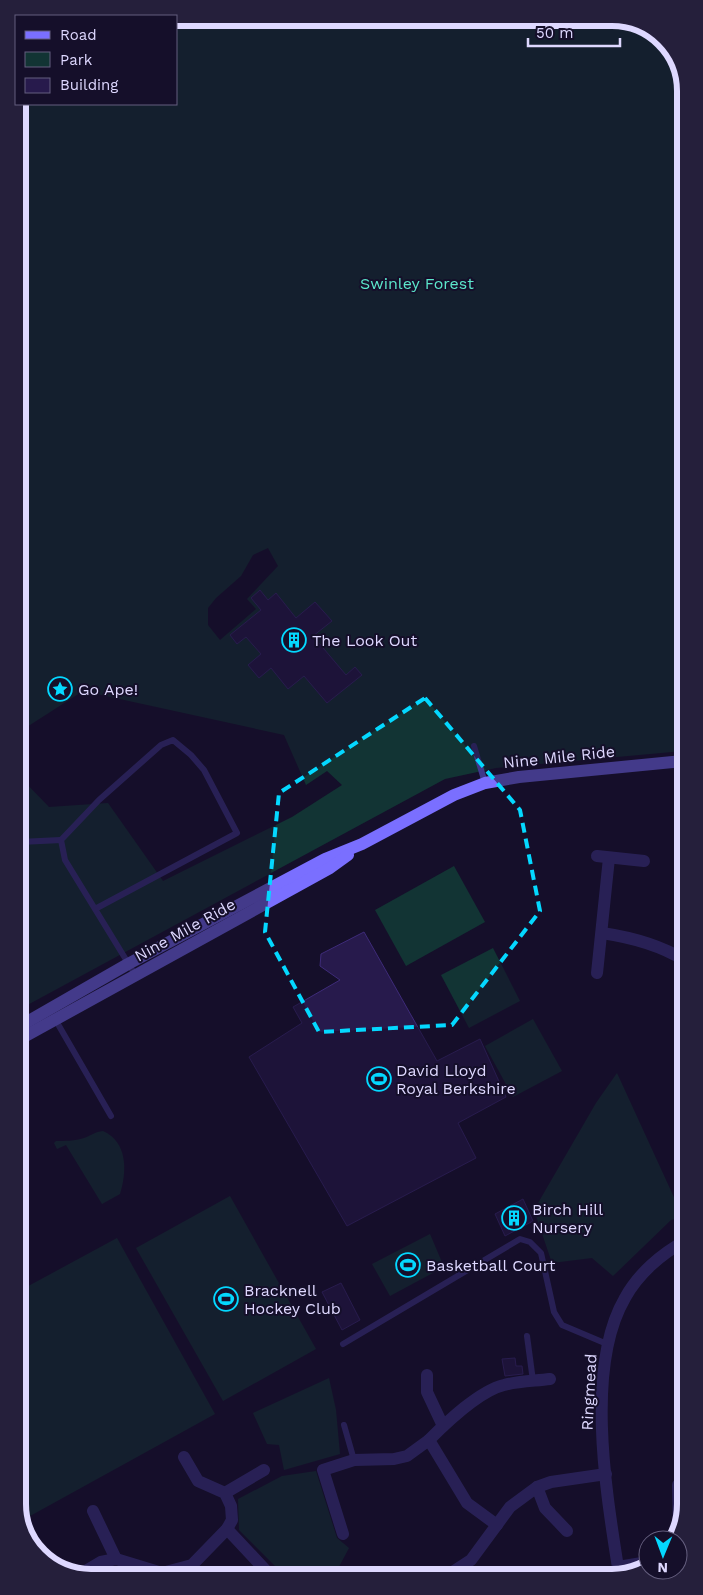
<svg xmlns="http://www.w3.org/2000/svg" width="703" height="1595" font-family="'Work Sans',sans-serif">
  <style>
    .green { fill: #123434; fill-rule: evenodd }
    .building { fill: #271a4c; stroke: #3e2b79 }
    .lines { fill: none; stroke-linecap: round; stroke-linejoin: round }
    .service { stroke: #3f378b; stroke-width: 6 }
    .minor { stroke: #3f378b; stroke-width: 12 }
    .tertiary { stroke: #3f378b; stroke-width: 12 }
    .secondary { stroke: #7a6fff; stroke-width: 12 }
    .marked { fill: none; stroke: #04d8ff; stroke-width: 4; stroke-dasharray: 10 6; stroke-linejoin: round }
    .labels { text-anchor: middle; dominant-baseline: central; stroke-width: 4; stroke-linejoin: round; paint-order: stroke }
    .park-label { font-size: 16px; fill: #5ce7cb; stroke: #150f2a }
    .poi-label { font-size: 16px; fill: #ded8ff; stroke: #150f2a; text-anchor: start }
    .street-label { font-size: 16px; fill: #ded8ff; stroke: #150f2a }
    .rim { fill: none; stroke: #ded8ff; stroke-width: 6 }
  </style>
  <rect width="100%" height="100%" fill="#150f2a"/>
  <g class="green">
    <path d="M176 18H617L656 33 681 67 683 751 496 768 445 779 20 1009 19 776 49 807 108 803 163 881 292 817 342 785 327 771 306 785 284 735 83 691 19 732 18 104H176ZM268 548 278 566 247 599 256 609 220 640 208 625V608L216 598 241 576 253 555Z"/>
    <polygon points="454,866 485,922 406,966 375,910"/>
    <polygon points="493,948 520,1001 469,1028 441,975"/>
    <polygon points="533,1019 562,1071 513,1097 485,1046"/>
    <polygon points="617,1073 683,1217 671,1220 613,1276 592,1258 552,1263 534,1210 596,1103"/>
    <path d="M103 1131C128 1142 127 1172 120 1194L102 1204 66 1145 57 1149 54 1143 56 1141C65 1141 75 1141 84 1138 92 1135 95 1132 103 1131Z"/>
    <polygon points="230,1196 316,1349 223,1401 136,1248"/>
    <polygon points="430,1234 444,1267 390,1296 372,1264"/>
    <polygon points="117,1238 215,1414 21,1521 21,1290"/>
    <polygon points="329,1378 336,1410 340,1454 284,1470 279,1445 267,1444 253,1413"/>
    <polygon points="316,1471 337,1538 349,1548 334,1576 285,1576 239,1530 238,1499 282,1476"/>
  </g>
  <g class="building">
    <polygon points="260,590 268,600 276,593 296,618 315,602 332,621 313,636 346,675 355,667 362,675 327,703 304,676 288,689 271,668 259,678 248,665 261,654 246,637 237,644 230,635 261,610 251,598"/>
    <polygon points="364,932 437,1061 480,1039 506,1097 458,1123 476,1158 347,1226 249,1057 302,1023 293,1007 340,980 320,966 321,954"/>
    <polygon points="523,1199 533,1221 505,1236 495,1214"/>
    <polygon points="341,1283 360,1320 342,1330 322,1292"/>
    <polygon points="515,1358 516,1366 522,1366 523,1374 505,1376 502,1359"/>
  </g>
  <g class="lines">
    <g class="service">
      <polyline points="474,746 485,783"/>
      <polyline points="20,842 61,840"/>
      <polyline points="95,909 237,833 204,770 191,755 173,740 161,745 99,800 61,840 65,860 136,976"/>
      <polyline points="55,1019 111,1116"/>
      <polyline points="527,1336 533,1381"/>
      <polyline points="343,1344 520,1239 530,1242 541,1253 554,1312 562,1325 607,1344"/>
      <polyline points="344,1425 354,1460"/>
    </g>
    <g class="minor">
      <polyline points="597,856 644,861"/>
      <path d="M602 933C629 937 660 945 684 960"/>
      <polyline points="597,973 609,858"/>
      <polyline points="427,1375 427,1392 443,1426"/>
      <polyline points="678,1485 679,1525"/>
      <polyline points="537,1487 545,1508 567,1531"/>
      <polyline points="225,1493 264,1470"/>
      <polyline points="93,1511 116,1559"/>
      <path d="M497 1525 467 1503 429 1440C447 1422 479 1391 504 1385 519 1381 535 1381 550 1379"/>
      <polyline points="227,1529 271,1576"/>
      <polyline points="343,1534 323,1470 354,1460 394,1459 407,1456 429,1440"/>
      <polyline points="618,1567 648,1562"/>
      <polyline points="79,1575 101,1562 116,1559 162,1573 192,1565 227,1529 232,1520 231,1506 225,1493 198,1481 184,1457"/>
      <polyline points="448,1575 471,1560 510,1507 537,1487 551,1482 606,1474"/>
    </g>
    <path class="tertiary" d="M619 1574C607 1497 584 1368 625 1298 638 1274 661 1254 685 1241"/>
    <g class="secondary">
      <polyline points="20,1026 128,964 325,859 362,844 454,795 485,783 519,777 683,761"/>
      <polyline points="20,1039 330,868 348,855"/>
    </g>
  </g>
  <path d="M0 0H703V1595H0ZM425 698 520 810 540 911 452 1025 319 1032 265 932 279 793Z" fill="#150f2a" fill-opacity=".55" fill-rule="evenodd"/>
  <path class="marked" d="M425 698 520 810 540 911 452 1025 319 1032 265 932 279 793Z"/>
  <defs>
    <g id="building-ring" transform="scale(1.25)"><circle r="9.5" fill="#150f2a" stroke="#04d8ff" stroke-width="1.5"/><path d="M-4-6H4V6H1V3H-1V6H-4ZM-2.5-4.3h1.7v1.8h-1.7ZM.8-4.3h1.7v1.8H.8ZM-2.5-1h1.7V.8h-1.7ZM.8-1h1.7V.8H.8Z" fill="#04d8ff"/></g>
    <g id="sight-ring" transform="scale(1.25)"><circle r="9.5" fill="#150f2a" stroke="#04d8ff" stroke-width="1.5"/><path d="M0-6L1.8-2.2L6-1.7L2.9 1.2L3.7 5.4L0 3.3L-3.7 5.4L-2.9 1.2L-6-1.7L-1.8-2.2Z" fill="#04d8ff"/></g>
    <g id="stadium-ring" transform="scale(1.25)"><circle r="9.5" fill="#150f2a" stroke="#04d8ff" stroke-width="1.5"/><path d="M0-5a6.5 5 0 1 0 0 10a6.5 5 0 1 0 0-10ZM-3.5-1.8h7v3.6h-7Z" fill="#04d8ff"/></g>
  </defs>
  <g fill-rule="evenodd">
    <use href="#building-ring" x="294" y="640"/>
    <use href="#sight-ring" x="60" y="689"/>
    <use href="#stadium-ring" x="379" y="1079"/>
    <use href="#building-ring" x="514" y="1218"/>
    <use href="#stadium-ring" x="408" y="1265"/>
    <use href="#stadium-ring" x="226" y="1299"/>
  </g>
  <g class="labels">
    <g class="park-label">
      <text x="417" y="283">Swinley Forest</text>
    </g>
    <g class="poi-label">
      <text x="312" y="640">The Look Out</text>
      <text x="78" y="689">Go Ape!</text>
      <text x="396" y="1070">David Lloyd<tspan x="396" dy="18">Royal Berkshire</tspan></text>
      <text x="532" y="1209">Birch Hill<tspan x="532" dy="18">Nursery</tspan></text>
      <text x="426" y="1265">Basketball Court</text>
      <text x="244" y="1290">Bracknell<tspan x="244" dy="18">Hockey Club</tspan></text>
    </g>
    <g class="street-label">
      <text transform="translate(559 757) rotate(-6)">Nine Mile Ride</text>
      <text transform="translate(185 930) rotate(-29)">Nine Mile Ride</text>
      <text transform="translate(589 1392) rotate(-87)">Ringmead</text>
    </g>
  </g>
  <path d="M0 0H703V1595H0ZM91 26H612A65 65 0 0 1 677 91V1504A65 65 0 0 1 612 1569H91A65 65 0 0 1 26 1504V91A65 65 0 0 1 91 26Z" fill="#251f3b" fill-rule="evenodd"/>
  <path class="rim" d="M91 26H612A65 65 0 0 1 677 91V1504A65 65 0 0 1 612 1569H91A65 65 0 0 1 26 1504V91A65 65 0 0 1 91 26Z"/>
  <rect x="15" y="15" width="162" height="90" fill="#150f2a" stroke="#655f7f"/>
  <rect x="25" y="31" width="25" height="8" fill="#7a6fff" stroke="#655f7f"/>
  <text x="60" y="40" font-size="15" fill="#ded8ff">Road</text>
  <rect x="25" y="52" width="25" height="15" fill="#123434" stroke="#655f7f"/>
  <text x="60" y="65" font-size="15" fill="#ded8ff">Park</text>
  <rect x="25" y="78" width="25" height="15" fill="#271a4c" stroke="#655f7f"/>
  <text x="60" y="90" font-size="15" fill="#ded8ff">Building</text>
  <g transform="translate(663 1555) rotate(181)"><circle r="24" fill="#150f2a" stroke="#655f7f"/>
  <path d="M0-4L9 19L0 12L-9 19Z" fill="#04d8ff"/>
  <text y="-8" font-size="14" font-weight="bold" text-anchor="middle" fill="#ded8ff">N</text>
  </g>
  <path d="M528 38v8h92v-8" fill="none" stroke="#ded8ff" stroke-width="2.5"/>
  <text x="536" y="38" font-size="15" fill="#ded8ff" stroke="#150f2a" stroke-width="4" paint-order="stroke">50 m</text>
</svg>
